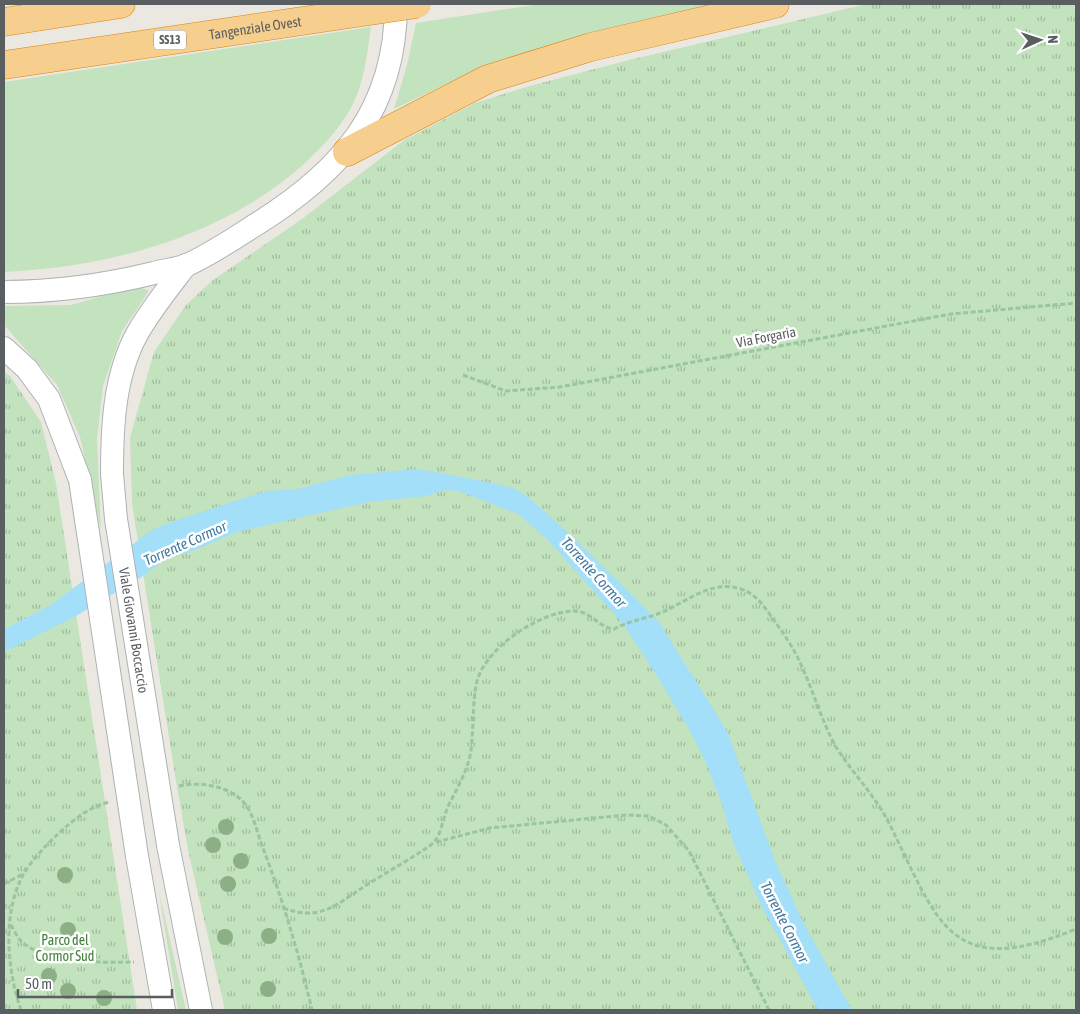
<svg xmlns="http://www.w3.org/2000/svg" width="1080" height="1014" font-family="'Asap Condensed',sans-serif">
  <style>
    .green { fill: #c3e2be }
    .park { fill: url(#park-tufts) }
    .water { fill: #a3dff9 }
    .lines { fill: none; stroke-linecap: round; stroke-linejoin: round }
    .secondary-casing { stroke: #adb2b6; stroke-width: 24 }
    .highway-casing { stroke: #de820e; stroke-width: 29 }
    .path { stroke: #99c5a0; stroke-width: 3; stroke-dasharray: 5 2.5; stroke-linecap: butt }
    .secondary { stroke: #fff; stroke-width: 22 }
    .highway { stroke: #f6ce8d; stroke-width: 28 }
    .secondary-bridge-casing { stroke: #adb2b6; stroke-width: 24; stroke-linecap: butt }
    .highway-bridge-casing { stroke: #de820e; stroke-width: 29; stroke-linecap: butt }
    .secondary-bridge { stroke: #fff; stroke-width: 22 }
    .highway-bridge { stroke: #f6ce8d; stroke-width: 28 }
    .tree { fill: #8caf85 }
    .labels { text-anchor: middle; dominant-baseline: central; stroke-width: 5; stroke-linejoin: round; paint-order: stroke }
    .shield { fill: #fff; stroke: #8b8e90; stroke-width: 1 }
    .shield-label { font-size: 12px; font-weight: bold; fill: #595e61 }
    .street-label { font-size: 14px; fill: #595e61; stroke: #fff }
    .park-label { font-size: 14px; fill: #3f8039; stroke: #fff }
    .water-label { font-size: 15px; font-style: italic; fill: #407ba1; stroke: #fff }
  </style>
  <defs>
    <pattern id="park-tufts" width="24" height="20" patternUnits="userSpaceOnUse" patternTransform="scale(1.25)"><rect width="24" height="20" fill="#c3e2be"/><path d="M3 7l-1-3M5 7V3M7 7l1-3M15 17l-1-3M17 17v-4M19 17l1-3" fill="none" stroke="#a1ba9e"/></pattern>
  </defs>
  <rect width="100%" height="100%" fill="#ebe8e1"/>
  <g class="green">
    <polygon points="540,4 743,4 489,64 394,109 407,65 416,23"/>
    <path d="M371 27C367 54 364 84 351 108 339 129 323 146 305 163 224 236 111 267 4 272V82Z"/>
    <polygon points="137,286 149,291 122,331 103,386 97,438 101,530 80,437 57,385 4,325 4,306 71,305"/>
    <polygon points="159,892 186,1010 178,1010"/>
  </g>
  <g class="park">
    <polygon points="867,4 1076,4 1076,1010 225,1010 188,850 175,775 132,504 130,438 154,352 186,305 213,280 302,219 403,141 475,103 526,87 629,60"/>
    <polygon points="4,372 10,376 41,422 56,483 137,1010 4,1010"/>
  </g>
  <polygon class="water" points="418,469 488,482 513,488 527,496 574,538 659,622 728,733 776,863 804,924 852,1010 818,1010 762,907 733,842 722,804 706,763 690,731 659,679 623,624 546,538 518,514 459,491 446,490 426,496 368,502 237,532 189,552 166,559 143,576 76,616 4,652 4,629 49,606 152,530 174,521 266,491 298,489 350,475"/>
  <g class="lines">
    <g class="secondary-casing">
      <g id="secondary">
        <path d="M4 292C54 292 105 285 154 273 164 270 177 269 187 265 209 255 232 240 252 227 340 173 396 111 396 4"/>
        <polyline points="4,348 27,369 49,399 80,480"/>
        <path d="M112 474C112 427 114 376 137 334 151 309 169 287 186 265"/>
        <polyline points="168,845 201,1010"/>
        <polyline points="137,856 164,1010"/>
      </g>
    </g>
    <g class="highway-casing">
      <g id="highway">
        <polyline points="4,22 121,4"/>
        <path id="s1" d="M4 65 336 16"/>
        <polyline points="347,152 488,79 591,47 775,4"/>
      </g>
    </g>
    <g class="path">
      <polyline points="463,375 506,391 560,387 951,314 1076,303"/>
      <path d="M179 786C200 781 231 786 245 804 253 814 257 831 261 843 282 897 299 954 312 1010"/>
      <polyline points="436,842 490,828 626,815 649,816 666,825 689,851 769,1010"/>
      <polyline points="4,884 23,874"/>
      <path d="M283 908C319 921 333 907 362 888 373 880 432 847 435 841 441 833 443 819 447 809 456 789 468 772 471 750 474 727 472 703 477 681 486 648 539 612 573 611 590 610 599 628 614 629 628 621 645 619 660 613 686 603 710 579 741 589 756 594 764 606 773 619 784 634 795 650 802 667 814 693 822 722 836 747 852 772 874 795 888 821 938 921 948 982 1076 929"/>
      <path d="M11 925C14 930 17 937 21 941 44 963 104 963 134 962"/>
      <path d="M21 1010C7 970 2 914 23 875 31 861 46 845 58 834 73 820 89 807 109 802"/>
    </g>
    <use href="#secondary" class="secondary"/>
    <use href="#highway" class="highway"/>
    <g class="secondary-bridge-casing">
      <g id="secondary-bridge">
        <path id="s2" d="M112 474 116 519 168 845"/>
        <polyline points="80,480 137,856"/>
      </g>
    </g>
    <g class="highway-bridge-casing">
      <polyline id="highway-bridge" points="336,16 417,4"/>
    </g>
    <use href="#secondary-bridge" class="secondary-bridge"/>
    <use href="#highway-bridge" class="highway-bridge"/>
  </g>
  <g class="tree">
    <circle cx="226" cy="827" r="8"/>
    <circle cx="213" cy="845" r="8"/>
    <circle cx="241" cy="861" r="8"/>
    <circle cx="65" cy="875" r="8"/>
    <circle cx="228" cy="884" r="8"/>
    <circle cx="68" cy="930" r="8"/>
    <circle cx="269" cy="936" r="8"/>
    <circle cx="225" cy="937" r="8"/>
    <circle cx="49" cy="976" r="8"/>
    <circle cx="268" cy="989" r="8"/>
    <circle cx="68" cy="991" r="8"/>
    <circle cx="104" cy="998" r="8"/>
  </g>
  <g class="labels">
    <rect class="shield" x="154" y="30.5" width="32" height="19" rx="4"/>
    <g class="shield-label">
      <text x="170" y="40">SS13</text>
    </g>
    <g class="street-label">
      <text stroke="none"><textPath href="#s1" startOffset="254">Tangenziale Ovest</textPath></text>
      <text transform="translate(766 337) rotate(-11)">Via Forgaria</text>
      <text stroke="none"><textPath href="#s2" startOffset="158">Viale Giovanni Boccaccio</textPath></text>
    </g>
    <g class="park-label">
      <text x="65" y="940">Parco del<tspan x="65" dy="16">Cormor Sud</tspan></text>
    </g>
    <g class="water-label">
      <text transform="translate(185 543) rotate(-24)">Torrente Cormor</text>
      <text transform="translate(594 572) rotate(48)">Torrente Cormor</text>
      <text transform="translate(785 922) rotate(63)">Torrente Cormor</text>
    </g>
  </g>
  <rect width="1080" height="1014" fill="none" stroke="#595e61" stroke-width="10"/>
  <g transform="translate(1040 40) rotate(87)" stroke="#ffffff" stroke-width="4" paint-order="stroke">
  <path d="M0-4L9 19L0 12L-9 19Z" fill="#595e61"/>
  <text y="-8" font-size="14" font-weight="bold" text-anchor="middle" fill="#595e61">N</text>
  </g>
  <path d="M18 989v8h154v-8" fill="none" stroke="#595e61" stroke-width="2.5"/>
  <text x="25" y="989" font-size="15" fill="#595e61" stroke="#ffffff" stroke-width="4" paint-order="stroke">50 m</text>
</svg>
